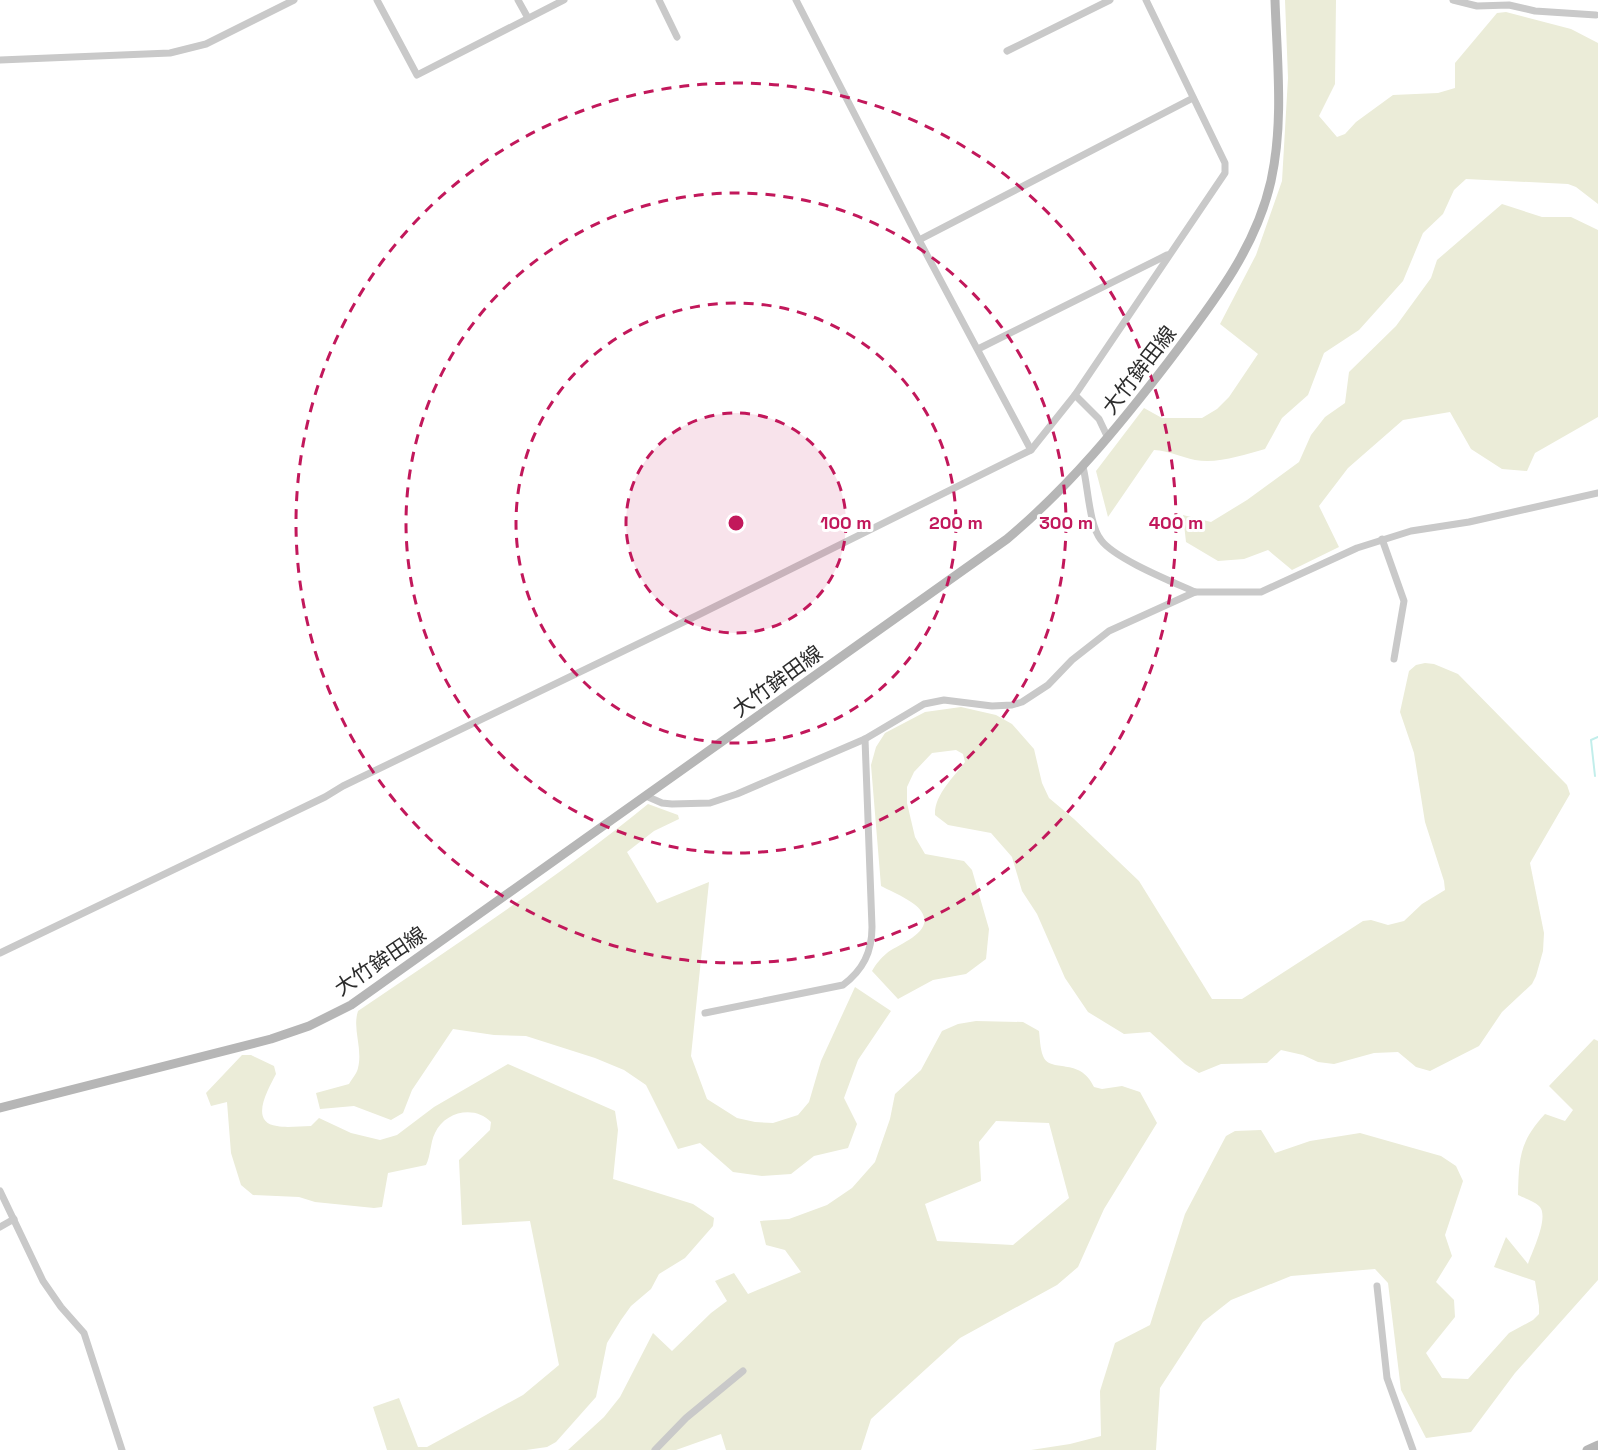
<svg xmlns="http://www.w3.org/2000/svg" width="1598" height="1450" font-family="'Space Grotesk','Noto Sans JP',sans-serif">
  <style>
    .green { fill: #ebecd8; fill-rule: evenodd }
    .lines { fill: none; stroke-linecap: round; stroke-linejoin: round }
    .stream { stroke: #c2eeeb; stroke-width: 2 }
    .minor { stroke: #c9c9c9; stroke-width: 7 }
    .secondary { stroke: #b6b6b6; stroke-width: 9 }
    .ring { fill: none; stroke: #c2185b; stroke-width: 3; stroke-dasharray: 10 8 }
    .labels { text-anchor: middle; dominant-baseline: central; stroke-width: 6; stroke-linejoin: round; paint-order: stroke }
    .street-label { font-size: 21px; fill: #2c2c2c; stroke: #fff }
    .centre { fill: #c2185b; stroke: #fff; stroke-width: 3 }
    .ring-label { font-size: 18px; text-anchor: middle; font-weight: bold; fill: #c2185b; stroke: #fff; stroke-width: 6; stroke-linejoin: round; paint-order: stroke }
  </style>
  <rect width="100%" height="100%" fill="#fff"/>
  <g class="green">
    <path d="M1285 0H1336L1335 84 1319 116 1337 137 1345 134 1356 122 1393 95 1438 93 1455 88V63L1497 13 1506 12 1571 29 1598 43V204L1576 187 1568 184 1466 179 1454 190 1443 214 1423 233 1403 281 1359 330 1324 353 1308 395 1282 418 1265 449C1243 455 1218 464 1195 460 1181 457 1169 451 1154 450L1108 517 1096 471 1144 408 1162 418H1202L1217 409 1229 397 1258 354 1220 324 1256 255 1282 181 1288 78Z"/>
    <polygon points="1502,204 1542,217 1571,217 1598,230 1598,417 1535,453 1527,471 1502,469 1471,449 1450,412 1403,420 1348,468 1319,506 1339,547 1292,570 1268,550 1244,559 1218,561 1186,542 1183,515 1211,522 1247,500 1299,462 1311,435 1325,417 1345,403 1349,372 1396,326 1431,278 1437,260"/>
    <path d="M1425 663 1434 664 1458 674 1567 785 1570 794 1530 863 1544 933 1543 951 1536 976 1532 984 1502 1012 1479 1046 1430 1071 1416 1067 1398 1052 1374 1053 1334 1064 1318 1062 1303 1055 1281 1050 1267 1063 1221 1064 1199 1073 1185 1064 1150 1032 1124 1034 1088 1012 1065 978 1037 914 1022 891 1012 857 991 833 948 825 935 815C934 795 954 777 965 762L963 754 956 750 932 753 914 772 907 787V803L915 837 925 854 964 861 972 870 989 929 986 959 966 974 933 980 898 999 872 971C876 964 880 959 887 953 898 944 936 932 921 911 916 902 891 891 881 886L871 765 876 747 885 733 925 712 961 707 996 715 1012 724 1034 749 1042 783 1049 798 1074 819 1139 881 1212 999H1242L1363 921 1371 920 1388 925 1404 921 1422 904 1445 890 1444 881 1425 822 1414 753 1400 712 1409 671 1416 665Z"/>
    <path d="M648 804 678 815 679 819 654 831 627 852 657 903 709 882 691 1056 707 1099 737 1118 755 1122 773 1123 798 1115 809 1102 821 1061 855 987 891 1011 858 1060 844 1098 857 1124 848 1148 814 1156 791 1174 762 1176 733 1172 700 1143 678 1149 646 1085 624 1070 595 1058 526 1036 494 1035 453 1029 412 1090 403 1113 391 1120 354 1106 320 1109 316 1093 349 1084C352 1079 357 1073 358 1068 363 1048 352 1029 358 1011 456 944 556 879 648 804Z"/>
    <path d="M976 1021 1023 1022 1039 1031C1040 1039 1040 1048 1043 1056 1050 1074 1080 1056 1094 1087L1102 1089 1122 1086 1140 1092 1157 1123 1104 1209 1078 1267 1057 1285 960 1338 871 1419 861 1450H726L721 1434 676 1450H568L604 1417 620 1397 653 1333 672 1351 711 1313 727 1301 715 1281 734 1273 748 1294 801 1272 785 1250 766 1245 760 1221 789 1219 827 1205 852 1188 875 1162 890 1119 895 1094 921 1070 942 1031 958 1024ZM996 1121 1049 1123 1069 1198 1013 1245 937 1241 925 1204 981 1181 979 1142Z"/>
    <path d="M1594 1039 1598 1041V1280L1515 1373 1471 1432 1426 1438 1401 1390 1388 1283 1375 1269 1291 1276 1231 1300 1203 1322 1160 1388 1156 1450H1031L1070 1444 1101 1436 1100 1391 1115 1343 1150 1325 1185 1214 1226 1136 1235 1131 1261 1130 1275 1153 1310 1141 1360 1133 1441 1156 1456 1166 1463 1181 1445 1235 1452 1256 1436 1282 1454 1300 1455 1317 1426 1353 1442 1378 1468 1379 1509 1333 1533 1320 1539 1314V1306L1535 1281 1494 1267 1506 1237 1528 1264C1532 1252 1550 1216 1539 1206 1534 1201 1524 1198 1518 1195 1519 1159 1519 1142 1545 1114L1565 1121 1573 1110 1549 1086Z"/>
    <path d="M242 1055H251L274 1066 276 1074C269 1088 248 1122 277 1126 287 1128 300 1126 311 1126L319 1118 351 1133 380 1140 397 1135 434 1107 508 1064 615 1111 618 1130 613 1179 693 1204 714 1218 713 1226 685 1258 659 1274 651 1289 631 1306 621 1320 607 1343 596 1397 556 1442 547 1447 526 1450H387L373 1407 399 1398 418 1447H427L523 1395 559 1365 530 1221 462 1225 459 1160 490 1130 491 1122C475 1105 445 1111 435 1133 430 1143 431 1155 426 1165L388 1173 382 1207 374 1208 315 1202 299 1197 253 1195 241 1185 231 1153 227 1102 211 1106 206 1093Z"/>
  </g>
  <g class="lines">
    <polyline class="stream" points="1595,776 1591,740 1598,737"/>
    <g class="minor">
      <polyline points="377,0 417,75 564,0"/>
      <polyline points="518,0 528,18"/>
      <polyline points="659,0 677,37"/>
      <polyline points="796,0 919,240 1031,450"/>
      <polyline points="1453,0 1477,6 1509,5 1535,11 1596,15"/>
      <polyline points="1007,51 1110,0"/>
      <polyline points="0,60 170,53 206,44 294,0"/>
      <polyline points="919,240 1193,98"/>
      <polyline points="978,349 1167,255"/>
      <polyline points="1075,395 1099,419 1108,438"/>
      <path d="M1083 467C1088 486 1089 525 1101 540 1115 559 1173 582 1195 592"/>
      <polyline points="1382,539 1404,601 1394,659"/>
      <polyline points="646,796 662,803 672,804 710,803 737,794 865,739 924,704 944,700 992,706 1012,705 1022,702 1048,685 1072,660 1109,631 1195,592 1261,592 1357,548 1411,531 1469,522 1598,493"/>
      <polyline points="0,953 325,797 343,786 698,615 1031,450 1075,395 1225,173 1225,163 1146,0"/>
      <path d="M705 1013 843 985C863 970 872 952 872 927L865 739"/>
      <polyline points="0,1191 43,1281 61,1307 84,1333 122,1450"/>
      <polyline points="0,1227 14,1219"/>
      <polyline points="1377,1286 1387,1378 1413,1450"/>
      <polyline points="655,1450 686,1418 743,1371"/>
    </g>
    <g class="secondary">
      <path d="M0 1108 271 1039 309 1026 351 1005 1007 539C1070 486 1119 426 1169 361 1211 305 1255 251 1271 181 1284 122 1277 60 1275 0"/>
      <polyline points="1587,1450 1598,1445"/>
    </g>
  </g>
  <circle cx="736" cy="523" r="110" fill="#c2185b" fill-opacity=".12"/>
  <g class="ring">
    <circle cx="736" cy="523" r="110"/>
    <circle cx="736" cy="523" r="220"/>
    <circle cx="736" cy="523" r="330"/>
    <circle cx="736" cy="523" r="440"/>
  </g>
  <g class="labels">
    <g class="street-label">
      <text transform="translate(1139 370) rotate(-52)">大竹鉾田線</text>
      <text transform="translate(777 681) rotate(-36)">大竹鉾田線</text>
      <text transform="translate(380 961) rotate(-34)">大竹鉾田線</text>
    </g>
  </g>
  <circle cx="736" cy="523" r="9" class="centre"/>
  <g class="ring-label">
    <text x="846" y="529">100 m</text>
    <text x="956" y="529">200 m</text>
    <text x="1066" y="529">300 m</text>
    <text x="1176" y="529">400 m</text>
  </g>
</svg>
